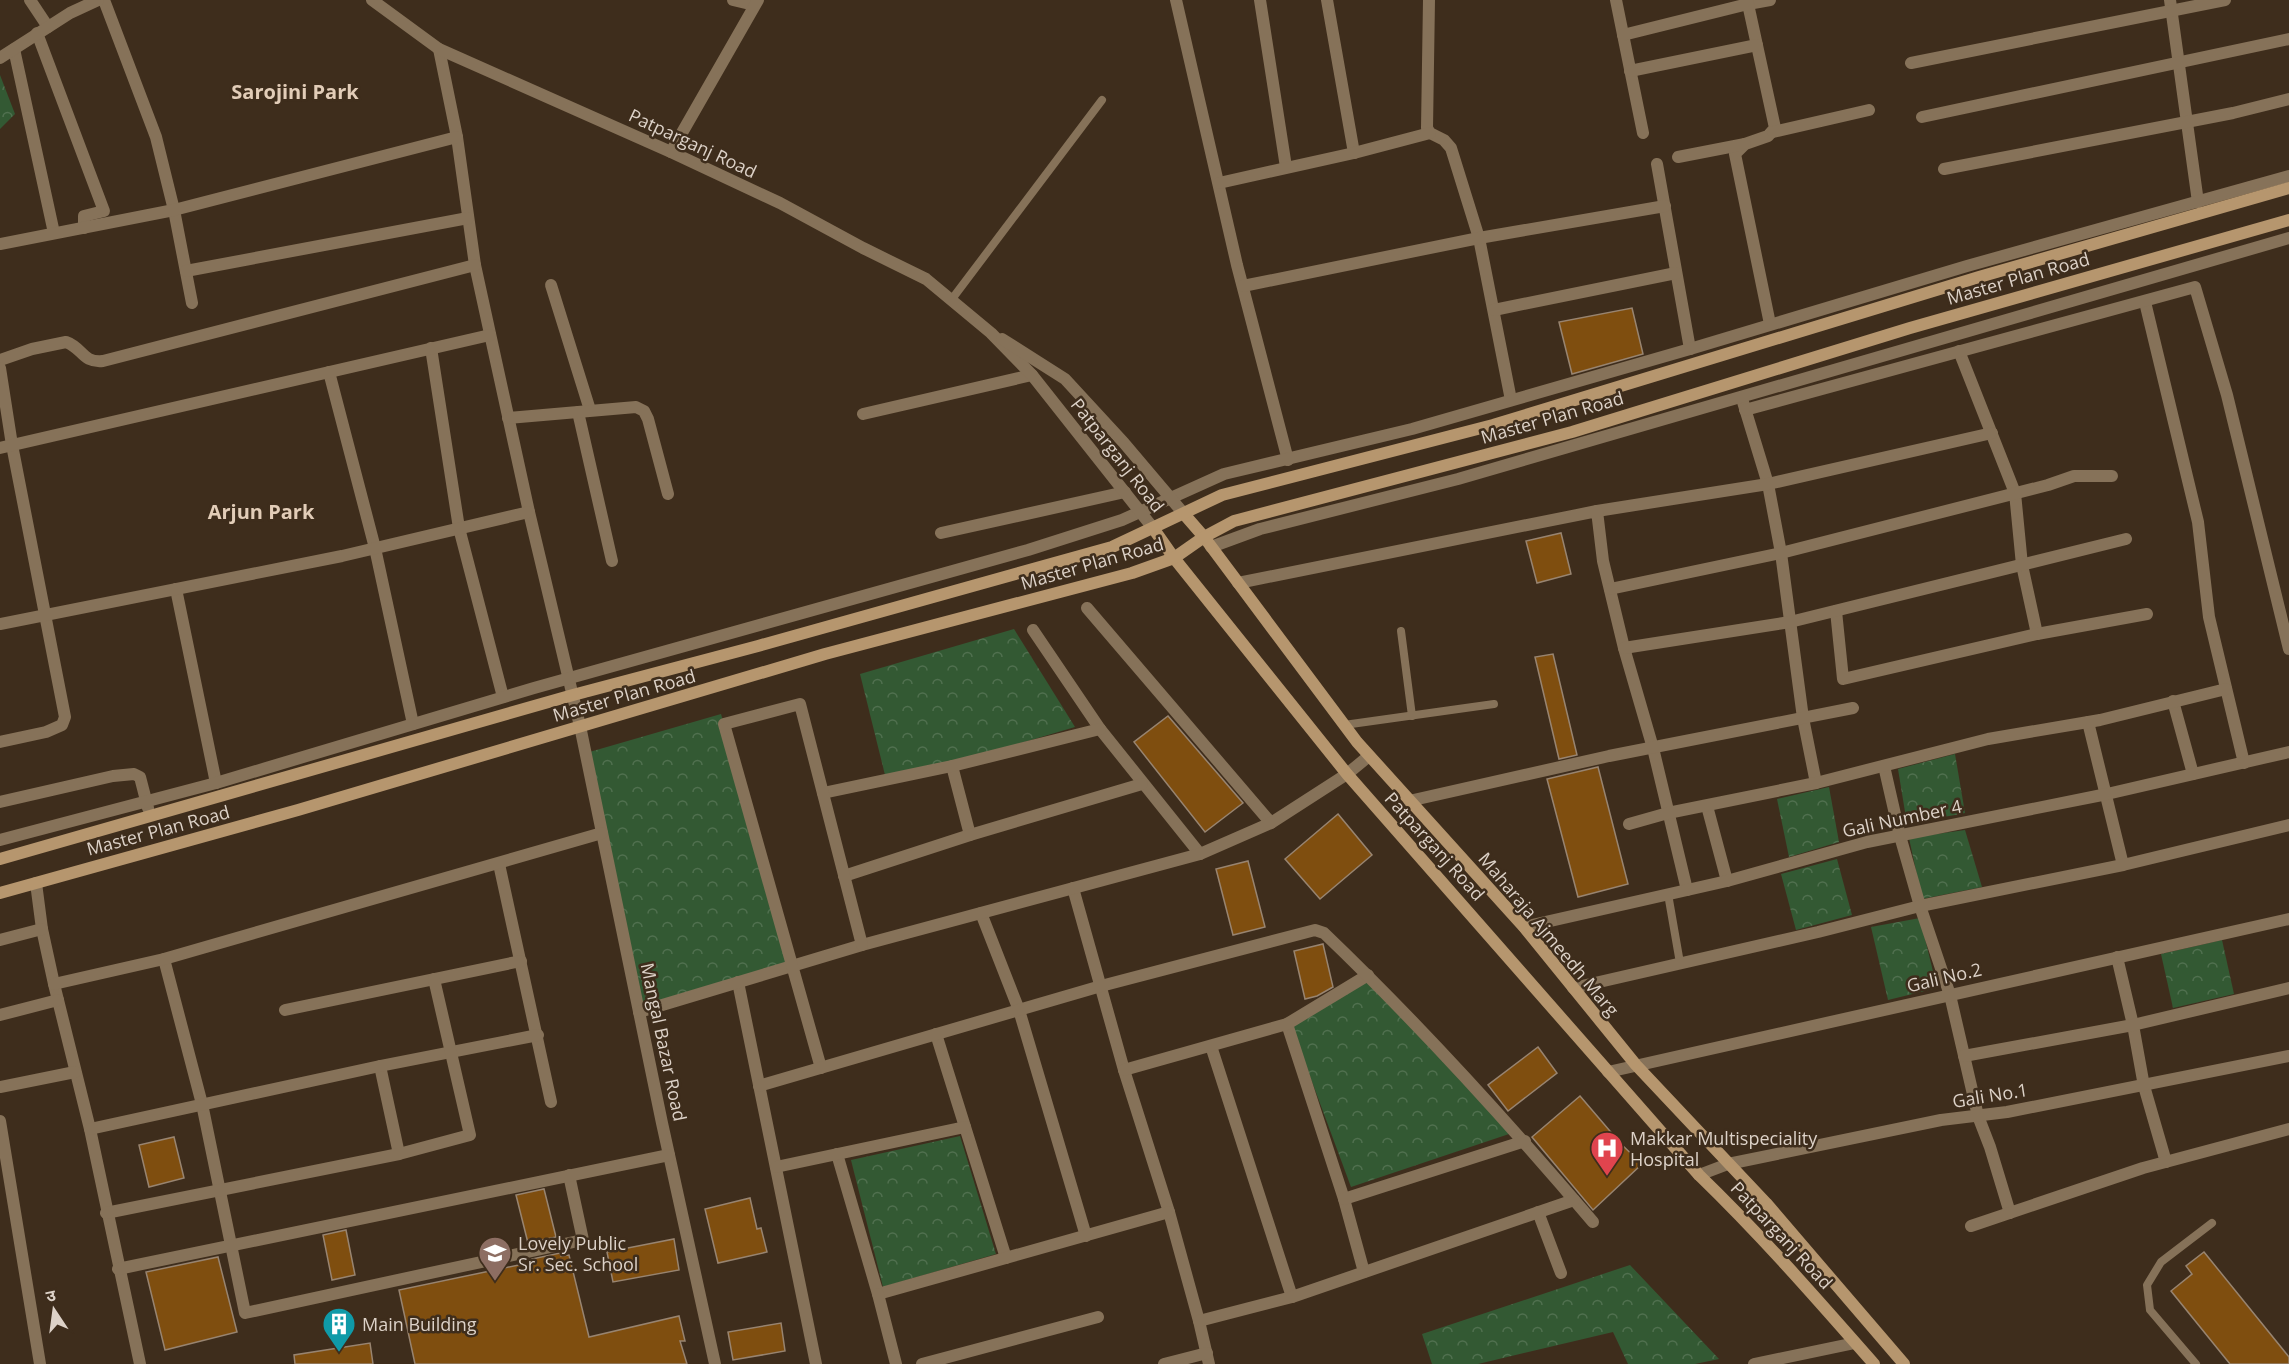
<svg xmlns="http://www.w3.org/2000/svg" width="2289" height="1364" font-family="'Open Sans','Noto Sans Devanagari',sans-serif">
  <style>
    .park { fill: url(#park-crowns) }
    .building { fill: #7f4e0f; stroke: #988470; stroke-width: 1.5 }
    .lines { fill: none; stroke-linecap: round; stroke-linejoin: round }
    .service { stroke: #867259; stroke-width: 8 }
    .minor { stroke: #867259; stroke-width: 12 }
    .tertiary { stroke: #867259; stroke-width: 12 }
    .secondary { stroke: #b6966e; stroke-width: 12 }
    .labels { text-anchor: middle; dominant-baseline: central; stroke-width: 5; stroke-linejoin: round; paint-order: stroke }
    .street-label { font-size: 18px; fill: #ddd2c8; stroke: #3e2d1c }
    .poi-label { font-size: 18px; fill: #ddd2c8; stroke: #3e2d1c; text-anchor: start }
    .neighbourhood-label { font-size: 20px; font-weight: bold; fill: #e2cdb8; stroke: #3e2d1c }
  </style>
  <defs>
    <pattern id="park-crowns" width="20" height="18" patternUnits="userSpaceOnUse" patternTransform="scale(1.5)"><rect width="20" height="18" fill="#335933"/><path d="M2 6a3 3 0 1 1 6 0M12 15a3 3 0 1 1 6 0" fill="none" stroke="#50704f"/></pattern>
  </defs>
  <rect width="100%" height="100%" fill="#3e2d1c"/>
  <g class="park">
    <polygon points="0,75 15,114 0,129"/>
    <polygon points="1014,629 1075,727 887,783 860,674"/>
    <polygon points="721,714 794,965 639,1012 586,753"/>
    <polygon points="1955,754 1965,813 1907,824 1898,769"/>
    <polygon points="1829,787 1839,842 1789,857 1777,799"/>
    <polygon points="1965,830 1982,887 1922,899 1909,838"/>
    <polygon points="1837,859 1852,915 1796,930 1781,874"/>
    <polygon points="1920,918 1937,988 1888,1000 1871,927"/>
    <polygon points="2222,940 2234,994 2173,1008 2161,954"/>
    <polygon points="1375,977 1512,1133 1351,1187 1291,1025"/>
    <polygon points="960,1136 996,1254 883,1287 851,1160"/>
    <polygon points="1630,1265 1719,1359 1695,1364 1628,1364 1613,1332 1478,1364 1432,1364 1422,1334"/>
  </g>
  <g class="building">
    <polygon points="1632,308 1643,354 1572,374 1559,322"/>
    <polygon points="1561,533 1571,574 1537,583 1526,541"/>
    <polygon points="1553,654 1577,755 1559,759 1535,657"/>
    <polygon points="1168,716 1243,803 1205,832 1134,742"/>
    <polygon points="1598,767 1628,884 1578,897 1547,779"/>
    <polygon points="1338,814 1372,855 1320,899 1285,859"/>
    <polygon points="1248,861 1265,927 1233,935 1216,869"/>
    <polygon points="1323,944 1333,987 1317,996 1305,999 1294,951"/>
    <polygon points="1538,1047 1557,1073 1508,1111 1488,1085"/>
    <polygon points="1580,1096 1621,1144 1642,1164 1593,1210 1532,1137"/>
    <polygon points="174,1137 184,1178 149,1187 139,1145"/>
    <polygon points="544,1189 556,1237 528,1243 516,1195"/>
    <polygon points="750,1198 757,1229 761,1228 767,1252 718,1263 705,1209"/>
    <polygon points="346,1230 355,1275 332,1280 323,1235"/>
    <polygon points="674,1239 679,1270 613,1282 607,1252"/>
    <polygon points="2204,1252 2289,1357 2289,1364 2230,1364 2171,1291 2192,1274 2186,1266"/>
    <polygon points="560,1253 561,1256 569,1255 589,1337 679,1316 685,1341 680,1341 687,1364 415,1364 399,1290 533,1262 532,1259"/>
    <polygon points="218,1257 237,1332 165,1350 146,1272"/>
    <polygon points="781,1323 785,1351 733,1360 728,1332"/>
    <polygon points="370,1343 373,1364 295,1364 294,1355"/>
  </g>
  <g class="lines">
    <g class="service">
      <polyline points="952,299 1102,100"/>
      <polyline points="1401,631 1412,716"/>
      <polyline points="1344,725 1494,704"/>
      <polyline points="1668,894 1680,963"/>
      <polyline points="2196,1364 2150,1310 2147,1285 2161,1262 2212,1223"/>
    </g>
    <g class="minor">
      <polyline points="30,0 48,27"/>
      <polyline points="104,0 156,137 174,210 192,303"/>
      <polyline points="733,0 754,5"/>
      <polyline points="1176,0 1237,265 1288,460"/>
      <polyline points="1260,0 1286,167"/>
      <polyline points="1327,0 1354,153"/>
      <polyline points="1429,0 1427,128 1430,133 1444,140 1451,148 1479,238 1511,400"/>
      <polyline points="1616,0 1643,133"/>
      <polyline points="1747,0 1748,4 1770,0"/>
      <polyline points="2170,0 2198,202"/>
      <polyline points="37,33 104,211 84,216 84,228"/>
      <polyline points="1623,35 1748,4 1775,128 1768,136 1745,144 1735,154 1770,324"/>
      <polyline points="14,49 54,233"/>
      <polyline points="439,49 457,137 475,265 529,512 580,726 662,1123 715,1364"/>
      <polyline points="0,58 70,13 98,0"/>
      <polyline points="1911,63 2225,0"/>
      <polyline points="1630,71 1757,45"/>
      <polyline points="1922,117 2289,39"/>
      <polyline points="1773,132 1869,110"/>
      <polyline points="671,152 758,0"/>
      <polyline points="1678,157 1745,144"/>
      <polyline points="1657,164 1690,349"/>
      <polyline points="1944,169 2233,113 2289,99"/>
      <polyline points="1219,183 1354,153 1430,133"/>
      <polyline points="0,244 174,210 457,137"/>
      <polyline points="186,271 468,218"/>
      <polyline points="551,285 590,410"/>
      <polyline points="1243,286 1479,238 1665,206"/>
      <polyline points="2145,302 2198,522 2209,617 2244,763"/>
      <polyline points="1494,310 1676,273"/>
      <polyline points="431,348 459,528 503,697"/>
      <polyline points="1959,351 2015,493 2022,565 2037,634"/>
      <path d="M0 360 32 349 66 342C83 348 82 363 103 361L475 265"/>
      <polyline points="0,368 12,445 65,717 62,725 46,732 0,742"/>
      <polyline points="329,372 375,548 413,724"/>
      <polyline points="1743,402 1768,484 1781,553 1803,718 1816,783"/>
      <polyline points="1745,410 2195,287 2227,395 2289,649"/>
      <polyline points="578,412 612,561"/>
      <polyline points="863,414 1032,375"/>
      <polyline points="508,418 636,407 644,411 648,419 668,494"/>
      <polyline points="0,448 490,335"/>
      <polyline points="1597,511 1768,484 1992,433"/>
      <polyline points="941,533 1125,492"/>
      <polyline points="1211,547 1260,529 1458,479 2289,238"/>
      <polyline points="1238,583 1597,511 1603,561 1624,648 1653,748 1687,890"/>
      <polyline points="176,589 216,783"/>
      <polyline points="1610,589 1781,553 2048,485 2074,476 2112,476"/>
      <polyline points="1087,608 1271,823"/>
      <polyline points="1836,611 1843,679 2037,634 2147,614"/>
      <polyline points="0,624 342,556 529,512"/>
      <polyline points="1033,630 1100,729 1200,854"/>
      <polyline points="1624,648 1790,622 2126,539"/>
      <polyline points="2173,701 2193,774"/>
      <polyline points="2088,722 2123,865"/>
      <polyline points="952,766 970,835"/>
      <polyline points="1884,766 1900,836 1920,906 1950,995 1978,1116 1990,1147 2010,1213"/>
      <polyline points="823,793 952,766 1100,729"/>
      <polyline points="1409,801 1609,756 1853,708"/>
      <polyline points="0,802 113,776 134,774 140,777 148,808"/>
      <polyline points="1707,806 1727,881"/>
      <polyline points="1629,824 1668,813 1816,783 1988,739 2100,720 2226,689"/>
      <polyline points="0,840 216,783 534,688 1028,550 1122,520 1224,474 1412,429 1690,349 1967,266 2289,176"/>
      <polyline points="499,864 551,1102"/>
      <polyline points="844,876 970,835 1142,784"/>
      <polyline points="36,883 42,929 54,984 90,1129 140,1364"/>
      <polyline points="1073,888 1124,1070 1169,1212 1199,1321 1209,1364"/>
      <polyline points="981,913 1019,1010 1086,1236"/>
      <polyline points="1524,927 1727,881 1867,842 2107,794 2289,752"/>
      <polyline points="0,940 42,929"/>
      <polyline points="2117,957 2133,1025 2144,1086 2166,1162"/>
      <polyline points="164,959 202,1104 245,1313 583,1240 569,1175"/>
      <polyline points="738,982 816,1364"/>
      <polyline points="54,984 164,959 602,833"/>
      <polyline points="1573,988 1818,932 1920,906 2123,865 2289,825"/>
      <polyline points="285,1010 521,961"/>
      <polyline points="639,1012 862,945 1200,854 1271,823 1347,774 1369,756"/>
      <polyline points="0,1015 58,1000"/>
      <polyline points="1287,1024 1344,1199 1364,1272"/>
      <polyline points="936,1034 1006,1258"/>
      <polyline points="1211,1046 1292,1297"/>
      <polyline points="1964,1056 2133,1025 2289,988"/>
      <polyline points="380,1066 399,1154"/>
      <polyline points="821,1068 724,724 800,704 862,945"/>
      <polyline points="1124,1070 1287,1024 1368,975"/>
      <polyline points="1608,1072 2289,919"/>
      <path d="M759 1086 1101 986 1315 930 1324 933C1419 1024 1508 1122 1593 1222"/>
      <polyline points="0,1087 75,1072"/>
      <polyline points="0,1121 40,1364"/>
      <polyline points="90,1129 380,1066 538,1035"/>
      <polyline points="837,1154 878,1294 1169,1212"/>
      <polyline points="776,1167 965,1127"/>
      <polyline points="1699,1175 1728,1164 1941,1120 2007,1112 2289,1056"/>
      <polyline points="1344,1199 1525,1141"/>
      <polyline points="1538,1212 1561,1273"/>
      <polyline points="106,1213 399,1154 470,1135 434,979"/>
      <polyline points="1971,1226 2143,1168 2289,1129"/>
      <polyline points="118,1269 669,1155"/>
      <polyline points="878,1294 896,1364"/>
      <polyline points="1199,1321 1292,1297 1574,1200"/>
      <polyline points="922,1364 1098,1317"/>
      <polyline points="1164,1364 1207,1353"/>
      <polyline points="1754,1364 1855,1343"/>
    </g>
    <g class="tertiary">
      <polyline points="372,0 439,49 671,152 780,203 863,248 926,279 991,333 1032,375 1153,528"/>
      <polyline points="1002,339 1065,379 1124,443 1184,514"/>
    </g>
    <g class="secondary">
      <polyline points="1184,514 1204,537 1357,742 1524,927 1636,1065 1766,1203 1904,1364"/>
      <path d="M1153 528 1174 558 1347 774 1699 1175C1761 1235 1817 1299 1874 1364"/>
      <polyline points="0,859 573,695 758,646 1112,547 1222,495 1493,425 1979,277 2289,188"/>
      <polyline points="0,893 298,810 825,654 1132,573 1174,558 1204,537 1234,521 1572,432 1910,328 2289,220"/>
    </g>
  </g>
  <defs>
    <g id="hospital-pin" transform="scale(1.725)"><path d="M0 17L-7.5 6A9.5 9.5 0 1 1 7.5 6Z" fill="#e0444e" stroke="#3e2d1c"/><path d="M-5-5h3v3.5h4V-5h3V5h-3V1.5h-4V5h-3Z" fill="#fff"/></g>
    <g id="school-pin" transform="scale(1.725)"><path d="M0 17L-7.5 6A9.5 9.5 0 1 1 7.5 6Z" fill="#8d6e63" stroke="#3e2d1c"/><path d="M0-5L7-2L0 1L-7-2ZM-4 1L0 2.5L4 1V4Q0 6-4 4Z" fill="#fff"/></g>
    <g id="building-pin" transform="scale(1.725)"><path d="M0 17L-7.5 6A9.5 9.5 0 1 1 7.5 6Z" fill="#0f9aa8" stroke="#3e2d1c"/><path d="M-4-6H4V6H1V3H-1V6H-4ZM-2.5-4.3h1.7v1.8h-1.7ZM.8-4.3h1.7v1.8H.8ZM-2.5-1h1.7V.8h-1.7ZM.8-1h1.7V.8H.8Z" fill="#fff"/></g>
  </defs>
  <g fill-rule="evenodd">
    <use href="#hospital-pin" x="1607" y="1148"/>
    <use href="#school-pin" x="495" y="1253"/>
    <use href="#building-pin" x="339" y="1324"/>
  </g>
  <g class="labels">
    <g class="street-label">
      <text transform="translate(693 143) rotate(25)">Patparganj Road</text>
      <text transform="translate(2018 278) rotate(-16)">Master Plan Road</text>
      <text transform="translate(1552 417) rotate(-16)">Master Plan Road</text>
      <text transform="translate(1118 455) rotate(52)">Patparganj Road</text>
      <text transform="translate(1092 563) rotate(-16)">Master Plan Road</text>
      <text transform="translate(624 695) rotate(-16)">Master Plan Road</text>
      <text transform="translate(1902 818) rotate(-12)">Gali Number 4</text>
      <text transform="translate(158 830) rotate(-15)">Master Plan Road</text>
      <text transform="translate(1435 846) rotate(48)">Patparganj Road</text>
      <text transform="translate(1549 934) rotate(50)">Maharaja Ajmeedh Marg</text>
      <text transform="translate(1944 977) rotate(-13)">Gali No.2</text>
      <text transform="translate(664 1042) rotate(78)">Mangal Bazar Road</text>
      <text transform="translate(1990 1095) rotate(-9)">Gali No.1</text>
      <text transform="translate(1782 1235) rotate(47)">Patparganj Road</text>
    </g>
    <g class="poi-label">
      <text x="1630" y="1138">Makkar Multispeciality<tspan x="1630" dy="21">Hospital</tspan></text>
      <text x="518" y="1243">Lovely Public<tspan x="518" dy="21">Sr. Sec. School</tspan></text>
      <text x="362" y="1324">Main Building</text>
    </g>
    <g class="neighbourhood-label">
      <text x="295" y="91">Sarojini Park</text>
      <text x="261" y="511">Arjun Park</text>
    </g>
  </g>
  <g transform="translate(54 1310) rotate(347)" stroke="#3e2d1c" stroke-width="4.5" paint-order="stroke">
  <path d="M0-4.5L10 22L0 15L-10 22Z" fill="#ddd2c8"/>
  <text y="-9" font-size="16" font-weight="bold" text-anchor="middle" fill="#ddd2c8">उ</text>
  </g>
</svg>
